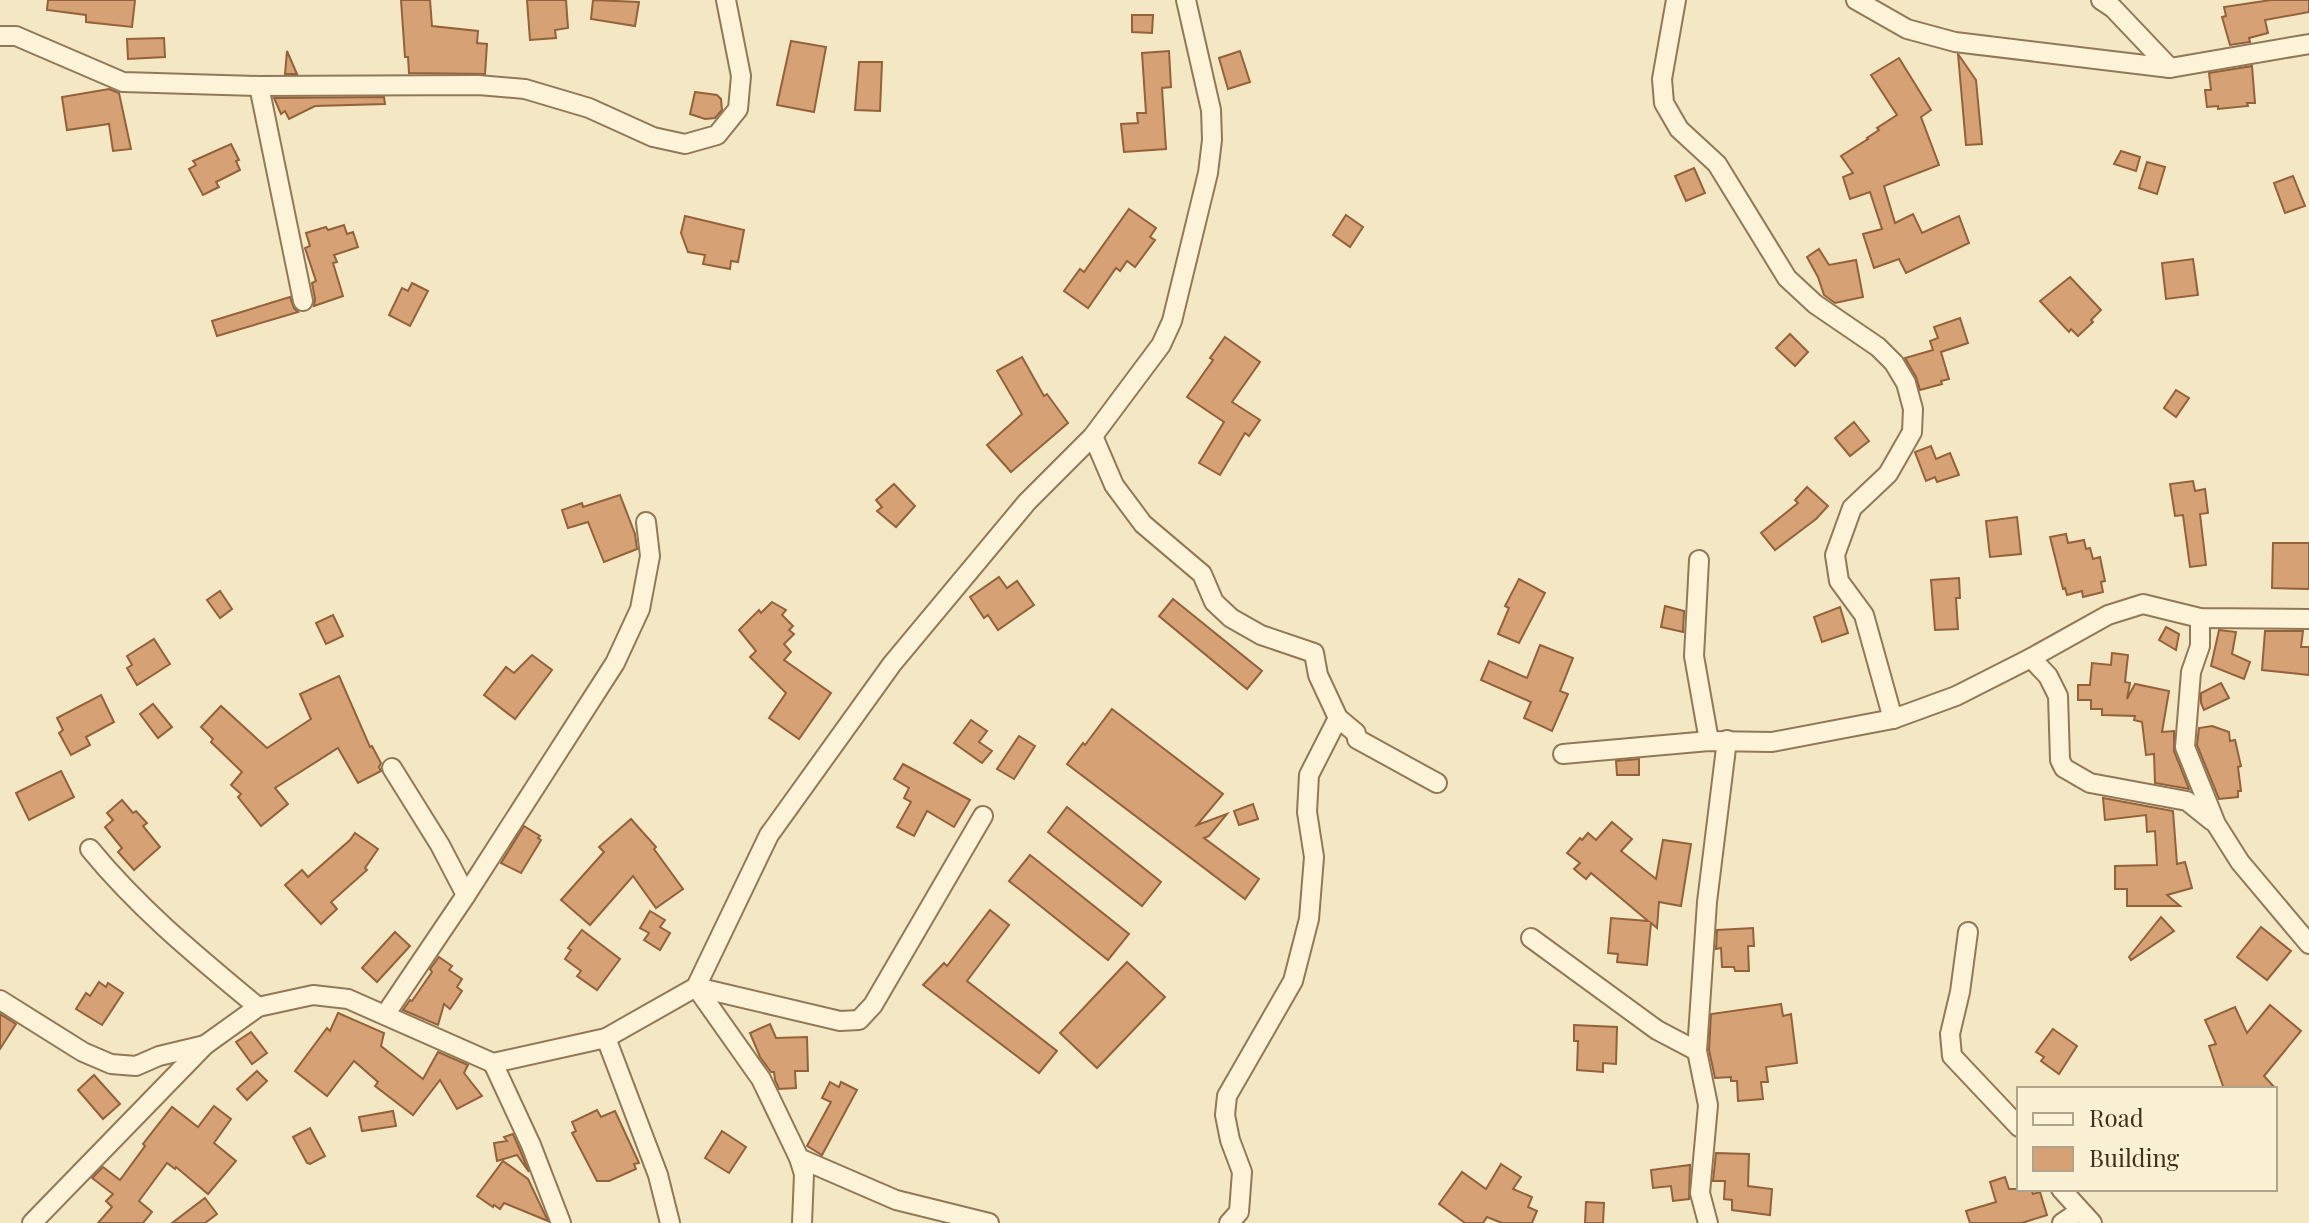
<svg xmlns="http://www.w3.org/2000/svg" width="2309" height="1223" font-family="'Playfair Display',serif">
  <style>
    .building { fill: #d6a175; stroke: #93613a; stroke-width: 2 }
    .lines { fill: none; stroke-linecap: round; stroke-linejoin: round }
    .minor-casing { stroke: #917857; stroke-width: 22 }
    .minor { stroke: #fdf3d8; stroke-width: 18 }
  </style>
  <rect width="100%" height="100%" fill="#f4e7c4"/>
  <g class="building">
    <polygon points="48,0 135,0 132,27 86,22 86,15 47,10"/>
    <polygon points="401,0 430,0 432,26 478,31 477,43 487,44 485,74 409,73 408,57 405,57"/>
    <polygon points="527,0 566,0 568,28 555,30 556,38 530,40"/>
    <polygon points="593,0 639,2 635,26 591,19"/>
    <polygon points="2271,0 2309,0 2309,12 2265,20 2268,33 2249,38 2250,42 2230,45 2222,17 2226,16 2224,7"/>
    <polygon points="1132,15 1153,15 1152,33 1132,32"/>
    <polygon points="164,38 165,57 128,59 127,39"/>
    <polygon points="791,41 826,47 814,112 777,105"/>
    <polygon points="287,51 297,74 285,74"/>
    <polygon points="1169,51 1171,87 1162,88 1166,149 1124,152 1121,124 1138,123 1137,113 1146,113 1142,53"/>
    <polygon points="1240,51 1250,82 1228,89 1219,58"/>
    <polygon points="1958,54 1976,80 1982,144 1966,145"/>
    <polygon points="1899,58 1931,110 1921,117 1939,165 1884,186 1895,223 1913,214 1922,233 1959,216 1969,243 1906,273 1899,259 1874,268 1863,234 1882,229 1870,192 1850,199 1843,177 1853,173 1841,156 1868,139 1867,138 1879,130 1877,128 1897,115 1871,75"/>
    <polygon points="859,62 882,62 880,111 855,110"/>
    <polygon points="2252,66 2255,103 2247,103 2248,106 2218,109 2218,106 2207,107 2205,90 2211,90 2209,73"/>
    <polygon points="109,89 119,93 131,149 113,151 109,124 67,130 62,97"/>
    <polygon points="695,92 717,95 721,99 722,110 715,118 705,119 690,114"/>
    <polygon points="384,97 385,104 315,106 289,119 285,111 281,114 274,98"/>
    <polygon points="231,144 239,160 236,161 240,170 216,182 219,187 203,195 189,169 196,165 193,161"/>
    <polygon points="2121,151 2140,157 2136,171 2114,164"/>
    <polygon points="2147,162 2165,167 2157,194 2139,188"/>
    <polygon points="1694,168 1705,193 1686,201 1675,176"/>
    <polygon points="2293,176 2305,206 2285,213 2274,183"/>
    <polygon points="1129,209 1156,228 1150,237 1155,240 1135,267 1127,261 1120,271 1116,268 1088,308 1064,291 1080,269 1084,272"/>
    <polygon points="1346,215 1363,227 1350,247 1333,235"/>
    <polygon points="685,216 744,230 738,262 731,261 730,269 703,264 705,255 688,252 681,233"/>
    <polygon points="344,225 347,234 353,232 358,247 334,255 337,262 333,263 343,296 314,306 315,299 312,283 316,281 305,248 310,246 306,233 326,227 328,230"/>
    <polygon points="1819,249 1829,265 1856,260 1863,297 1835,303 1824,295 1818,277 1807,257"/>
    <polygon points="2193,259 2198,295 2166,299 2162,263"/>
    <polygon points="2070,277 2101,310 2091,320 2093,322 2078,336 2071,329 2069,332 2040,301"/>
    <polygon points="412,283 428,291 410,326 389,315 402,288 408,291"/>
    <polygon points="290,297 294,308 298,312 217,336 212,321"/>
    <polygon points="1960,318 1968,343 1941,352 1949,379 1941,381 1942,384 1920,390 1916,377 1905,358 1933,350 1930,341 1938,338 1934,327"/>
    <polygon points="1790,334 1808,352 1795,366 1776,348"/>
    <polygon points="1225,337 1260,362 1232,402 1260,420 1249,436 1245,433 1220,475 1199,463 1224,422 1187,397 1213,360 1210,358"/>
    <polygon points="1022,357 1044,396 1047,394 1068,423 1011,472 987,445 1022,414 997,371"/>
    <polygon points="2176,390 2189,398 2176,417 2164,408"/>
    <polygon points="1854,422 1869,441 1850,456 1835,438"/>
    <polygon points="1931,446 1936,459 1950,453 1959,475 1937,482 1935,477 1926,481 1915,452"/>
    <polygon points="2193,481 2195,491 2205,489 2208,513 2200,514 2206,565 2190,567 2183,515 2175,516 2170,484"/>
    <polygon points="894,484 915,506 896,527 877,511 882,507 876,500"/>
    <polygon points="1807,487 1828,506 1816,519 1775,550 1761,533 1798,503 1795,500"/>
    <polygon points="620,495 635,534 637,549 604,562 588,522 568,528 562,510 582,503 583,507"/>
    <polygon points="2017,517 2021,554 1990,557 1986,521"/>
    <polygon points="2066,534 2068,543 2084,540 2086,549 2090,548 2093,559 2100,557 2105,581 2101,582 2103,592 2083,597 2082,591 2067,595 2065,588 2063,589 2050,537"/>
    <polygon points="2273,543 2309,543 2309,589 2272,588"/>
    <polygon points="999,577 1007,588 1017,581 1034,605 998,630 988,615 984,618 970,597"/>
    <polygon points="1959,578 1960,598 1956,598 1958,629 1935,630 1931,580"/>
    <polygon points="1519,579 1545,593 1519,643 1498,634 1509,608 1505,606"/>
    <polygon points="220,591 232,609 220,618 207,600"/>
    <polygon points="1173,599 1262,671 1247,689 1159,616"/>
    <polygon points="772,602 786,610 782,615 793,626 789,630 794,634 784,644 791,652 784,660 831,693 799,739 769,718 786,693 750,657 756,651 739,630 759,610 761,613"/>
    <polygon points="1665,606 1684,611 1683,632 1661,627"/>
    <polygon points="1840,607 1848,633 1822,642 1814,617"/>
    <polygon points="333,615 343,636 326,644 316,623"/>
    <polygon points="2166,627 2179,634 2176,650 2159,640"/>
    <polygon points="2219,630 2236,632 2232,654 2250,662 2244,679 2211,666"/>
    <polygon points="2265,631 2303,631 2301,647 2309,647 2309,675 2262,670"/>
    <polygon points="154,639 170,664 137,685 127,668 132,665 127,656"/>
    <polygon points="1540,645 1573,658 1560,691 1568,694 1552,731 1524,718 1531,702 1481,680 1489,661 1527,678"/>
    <polygon points="2112,653 2128,655 2125,682 2130,683 2127,699 2135,684 2169,691 2162,732 2174,731 2174,751 2189,789 2155,783 2154,754 2146,755 2142,722 2134,720 2135,716 2102,715 2102,709 2091,709 2091,700 2078,700 2078,685 2090,685 2092,663 2111,665"/>
    <polygon points="532,655 552,670 515,719 484,695 506,667 514,673"/>
    <polygon points="339,676 370,747 372,746 381,763 379,767 381,771 358,783 338,748 275,788 288,804 261,826 238,797 241,794 231,785 242,772 211,742 213,739 201,727 221,706 267,748 311,719 300,694"/>
    <polygon points="2221,683 2229,698 2204,710 2201,703 2201,693"/>
    <polygon points="101,695 114,722 86,737 90,745 71,755 59,733 63,730 57,718"/>
    <polygon points="153,704 172,727 158,738 140,714"/>
    <polygon points="1112,709 1223,794 1197,825 1227,814 1209,836 1204,838 1259,879 1245,899 1067,764 1083,743 1085,745"/>
    <polygon points="971,720 987,731 979,742 992,751 982,763 954,743"/>
    <polygon points="2212,726 2229,732 2230,741 2235,740 2241,766 2238,767 2241,791 2238,791 2238,797 2219,799 2197,745 2199,728"/>
    <polygon points="1019,736 1035,746 1014,779 997,769"/>
    <polygon points="1639,759 1639,775 1617,775 1616,761"/>
    <polygon points="903,764 970,800 954,827 927,811 914,836 897,827 911,802 904,798 909,788 894,779"/>
    <polygon points="61,771 74,797 29,820 16,793"/>
    <polygon points="2103,798 2173,811 2177,864 2185,862 2192,888 2167,895 2180,906 2127,906 2127,889 2115,889 2115,866 2157,865 2155,831 2147,832 2146,815 2105,820"/>
    <polygon points="122,800 133,813 136,811 147,823 143,826 160,847 134,870 118,852 122,848 105,827 113,820 107,813"/>
    <polygon points="1253,804 1258,819 1239,825 1234,811"/>
    <polygon points="1067,807 1161,882 1142,906 1048,832"/>
    <polygon points="631,819 656,847 654,849 683,889 656,908 633,876 590,925 561,900 604,852 599,847"/>
    <polygon points="1612,822 1632,839 1621,851 1656,879 1663,840 1691,844 1681,906 1659,902 1657,928 1651,923 1647,965 1617,962 1618,954 1608,953 1611,918 1648,921 1591,873 1586,879 1574,869 1580,863 1567,853 1580,838 1582,840 1588,833 1596,840"/>
    <polygon points="524,826 540,836 538,838 541,840 521,873 501,863"/>
    <polygon points="355,833 378,849 365,868 367,870 331,902 337,909 321,924 285,885 302,870 308,877 350,840"/>
    <polygon points="1030,855 1129,934 1108,960 1009,881"/>
    <polygon points="990,910 1009,925 967,981 1057,1051 1039,1073 923,985 944,963 947,966"/>
    <polygon points="650,911 665,920 660,927 670,933 660,950 644,940 649,933 640,928"/>
    <polygon points="2161,917 2174,931 2131,960 2129,957"/>
    <polygon points="2261,927 2291,951 2267,980 2237,957"/>
    <polygon points="1753,928 1754,946 1748,946 1749,971 1735,971 1734,967 1722,967 1721,948 1716,949 1717,930"/>
    <polygon points="582,930 620,959 597,990 577,976 581,971 565,959 571,950 568,948"/>
    <polygon points="395,932 410,946 377,982 362,968"/>
    <polygon points="439,957 452,966 449,970 462,979 457,987 462,991 450,1009 444,1004 438,1025 403,1010 410,1000 412,1001 432,972 430,969"/>
    <polygon points="1127,962 1165,997 1097,1068 1060,1033"/>
    <polygon points="99,982 106,987 108,983 123,993 102,1025 76,1009 86,993 90,996"/>
    <polygon points="1781,1004 1783,1016 1791,1014 1797,1063 1766,1067 1768,1082 1761,1082 1763,1099 1738,1101 1737,1081 1731,1081 1731,1077 1715,1078 1709,1050 1711,1014"/>
    <polygon points="2270,1005 2301,1031 2264,1076 2276,1089 2224,1089 2209,1046 2216,1044 2205,1020 2235,1007 2247,1033"/>
    <polygon points="338,1013 384,1033 381,1046 423,1079 438,1052 468,1065 464,1073 482,1096 457,1109 440,1080 413,1115 375,1086 378,1082 354,1061 327,1096 295,1071 327,1028 330,1031"/>
    <polygon points="0,1014 16,1024 0,1049"/>
    <polygon points="770,1024 776,1038 807,1037 808,1071 795,1071 796,1088 779,1089 775,1080 774,1072 771,1072 760,1057 750,1033"/>
    <polygon points="1574,1025 1617,1027 1616,1064 1603,1063 1603,1072 1577,1070 1578,1041 1574,1041"/>
    <polygon points="2053,1029 2077,1046 2059,1074 2041,1061 2044,1057 2036,1052"/>
    <polygon points="251,1032 267,1053 252,1064 236,1042"/>
    <polygon points="257,1071 267,1081 247,1100 237,1089"/>
    <polygon points="94,1075 120,1104 103,1119 78,1090"/>
    <polygon points="830,1082 839,1087 841,1082 857,1090 822,1155 807,1146 831,1102 822,1098"/>
    <polygon points="214,1106 231,1119 214,1143 236,1161 208,1194 176,1167 175,1169 167,1163 139,1201 152,1212 143,1223 98,1223 112,1207 106,1201 113,1194 92,1178 103,1167 120,1180 145,1146 143,1144 172,1107 198,1127"/>
    <polygon points="597,1110 601,1117 615,1111 639,1163 634,1164 636,1169 609,1181 597,1181 572,1133 576,1131 572,1122"/>
    <polygon points="393,1111 396,1126 362,1131 359,1117"/>
    <polygon points="310,1128 325,1156 310,1164 307,1163 293,1137"/>
    <polygon points="722,1131 746,1147 729,1173 705,1158"/>
    <polygon points="513,1134 520,1150 529,1172 517,1155 497,1161 494,1143 507,1141 504,1137"/>
    <polygon points="1716,1153 1749,1154 1748,1186 1772,1189 1770,1215 1732,1210 1732,1200 1724,1199 1725,1181 1713,1181"/>
    <polygon points="503,1161 528,1179 548,1221 504,1203 500,1209 494,1205 493,1207 477,1196"/>
    <polygon points="1501,1164 1521,1177 1513,1189 1532,1197 1528,1207 1537,1211 1532,1223 1502,1223 1487,1217 1483,1223 1465,1223 1439,1204 1462,1172 1486,1189"/>
    <polygon points="1690,1165 1689,1199 1673,1201 1671,1186 1653,1188 1651,1170"/>
    <polygon points="2005,1177 2009,1189 2031,1189 2033,1194 2040,1192 2047,1215 2022,1223 1970,1223 1966,1211 1996,1202 1990,1182"/>
    <polygon points="205,1198 217,1214 205,1223 172,1223"/>
    <polygon points="1586,1202 1604,1203 1603,1223 1585,1223"/>
  </g>
  <g class="lines">
    <g class="minor-casing">
      <g id="minor">
        <polyline points="1676,0 1662,79 1664,103 1679,129 1717,164 1787,278 1815,304 1878,347 1894,363 1906,383 1913,409 1912,432 1888,474 1852,508 1835,555 1839,581 1864,615 1893,719"/>
        <polyline points="1856,0 1907,29 1955,42 2170,68 2309,44"/>
        <polyline points="2101,0 2113,8 2170,68"/>
        <polyline points="0,36 16,36 123,82 259,86 478,85 525,89 589,108 653,137 685,144 717,135 738,109 741,76 726,0"/>
        <polyline points="259,86 303,301"/>
        <polyline points="1093,436 1114,485 1143,524 1202,574 1214,602 1231,618 1261,635 1314,653 1318,675 1338,718 1356,733 1357,739 1437,783"/>
        <polyline points="1699,560 1694,656 1709,741"/>
        <polyline points="2200,618 2200,646 2191,672 2185,747 2216,824 2240,862 2309,944"/>
        <polyline points="2031,658 2048,676 2058,696 2060,760 2064,768 2090,783 2187,801 2212,821"/>
        <polyline points="1563,754 1709,741 1772,742 1893,719 1956,696 2031,658 2108,615 2143,604 2200,618 2309,619"/>
        <polyline points="392,768 440,845 466,895"/>
        <path d="M90 849C139 909 198 957 258 1007"/>
        <polyline points="1968,932 1960,992 1950,1034 1952,1056 2019,1127"/>
        <polyline points="1531,938 1657,1030 1697,1051"/>
        <polyline points="696,987 840,1021 859,1020 873,1005 983,816"/>
        <polyline points="696,987 761,1079 799,1158 896,1200 989,1223"/>
        <polyline points="0,1000 83,1052 111,1064 136,1066 159,1056 205,1045"/>
        <polyline points="385,1015 466,895 615,663 640,609 650,556 646,522"/>
        <polyline points="606,1038 658,1175 670,1223"/>
        <polyline points="493,1063 531,1145 561,1223"/>
        <polyline points="799,1158 804,1174 802,1223"/>
        <polyline points="2061,1189 2092,1223"/>
        <polyline points="32,1223 205,1045 258,1007 313,995 348,999 493,1063 606,1038 696,987 769,835 892,664 1027,502 1093,436 1161,345 1172,321 1208,173 1212,140 1211,110 1186,0"/>
        <polyline points="1229,1223 1239,1212 1242,1172 1230,1140 1225,1115 1227,1096 1293,981 1309,919 1314,857 1307,812 1309,775 1338,718"/>
        <polyline points="1708,1223 1700,1193 1708,1105 1697,1051 1707,902 1727,740"/>
        <polyline points="2062,1223 2080,1211"/>
      </g>
    </g>
    <use href="#minor" class="minor"/>
  </g>
  <rect x="2017" y="1087" width="260" height="104" fill="#faf1d4" stroke="#afa38b" stroke-width="2"/>
  <rect x="2033" y="1113" width="40" height="12" fill="#fdf3d8" stroke="#afa38b" stroke-width="2"/>
  <text x="2089" y="1127" font-size="24" fill="#3f2f1d">Road</text>
  <rect x="2033" y="1147" width="40" height="24" fill="#d6a175" stroke="#afa38b" stroke-width="2"/>
  <text x="2089" y="1167" font-size="24" fill="#3f2f1d">Building</text>
</svg>
